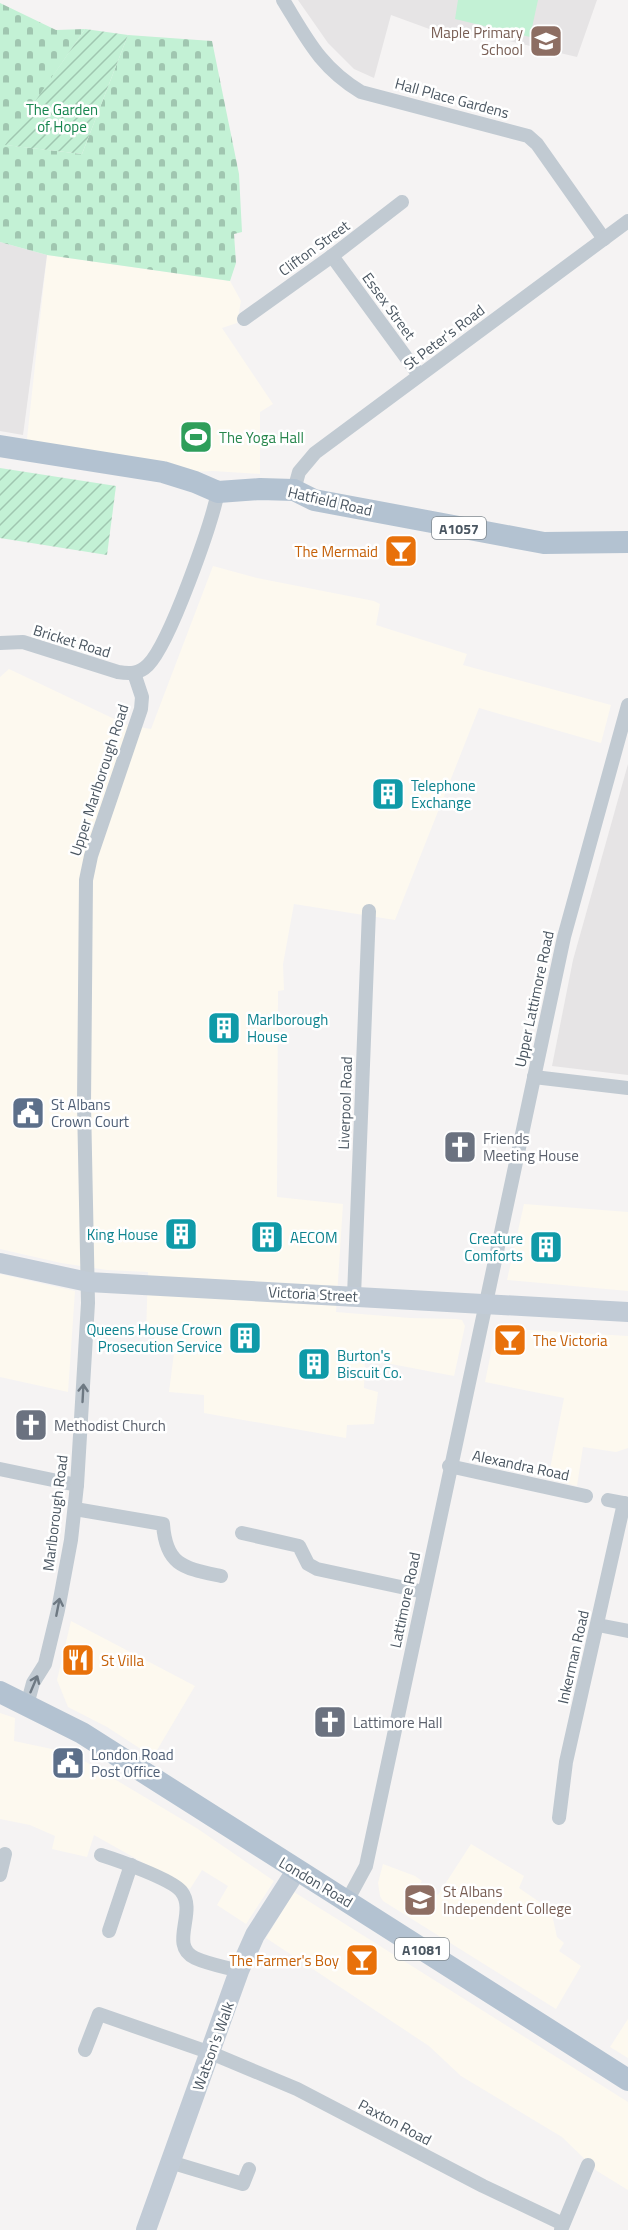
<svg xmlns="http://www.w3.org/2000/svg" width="628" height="2230" font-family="'Titillium Web',sans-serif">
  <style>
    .commercial { fill: #fdf9ef }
    .education { fill: #e6e4e5 }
    .cemetery { fill: url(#cemetery-stones) }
    .garden { fill: url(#garden-furrows) }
    .pitch { fill: #c3f1d5 }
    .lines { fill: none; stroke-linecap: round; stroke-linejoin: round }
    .street { stroke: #c1cad2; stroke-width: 14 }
    .secondary { stroke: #c1cbd6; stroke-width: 20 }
    .primary { stroke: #b3c2d1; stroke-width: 22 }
    .oneway { stroke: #6e7983 }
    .labels { text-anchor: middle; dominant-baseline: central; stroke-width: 5; stroke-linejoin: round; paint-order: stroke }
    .shield { fill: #fff; stroke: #808990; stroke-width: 1.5 }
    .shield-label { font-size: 14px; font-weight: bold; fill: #4a5661 }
    .education-label { font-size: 15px; fill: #785e54; stroke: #fff; text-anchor: end }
    .street-label { font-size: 15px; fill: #4a5661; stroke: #fff }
    .park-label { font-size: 15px; fill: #17864f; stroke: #fff }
    .leisure-label { font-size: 15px; fill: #27864d; stroke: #fff; text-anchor: start }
    .food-label { font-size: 15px; fill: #c56008; stroke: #fff; text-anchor: end }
    .culture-label { font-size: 15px; fill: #0d838f; stroke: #fff; text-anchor: start }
    .service-label { font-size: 15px; fill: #4e5e75; stroke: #fff; text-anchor: start }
    .worship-label { font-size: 15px; fill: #5b616d; stroke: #fff; text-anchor: start }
  </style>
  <defs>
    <pattern id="cemetery-stones" width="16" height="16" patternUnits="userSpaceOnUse" patternTransform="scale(1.5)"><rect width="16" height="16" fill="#c3f1d5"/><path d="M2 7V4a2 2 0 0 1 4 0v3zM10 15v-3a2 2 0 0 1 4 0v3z" fill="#a0c6b0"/></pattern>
    <pattern id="garden-furrows" width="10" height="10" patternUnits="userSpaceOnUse" patternTransform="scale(1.5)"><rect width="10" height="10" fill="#c3f1d5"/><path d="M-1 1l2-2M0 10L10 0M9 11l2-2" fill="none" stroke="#a0c6b0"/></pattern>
  </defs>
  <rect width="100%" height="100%" fill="#f5f3f3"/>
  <g class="commercial">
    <polygon points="47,255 230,281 241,301 237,323 222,328 273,404 260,412 260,474 213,471 190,472 26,448"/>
    <polygon points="213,566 257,578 374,601 380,604 376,625 467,654 463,665 611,705 601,743 479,708 395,920 294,904 283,964 284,990 278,991 277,1197 343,1204 336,1312 410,1318 456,1319 462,1320 465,1326 454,1376 365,1359 364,1388 378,1392 374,1424 347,1425 346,1438 204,1413 204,1395 169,1392 174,1353 154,1352 154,1334 146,1334 148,1272 107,1270 61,1263 0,1249 0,677 9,669 127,725 151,729"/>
    <polygon points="524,1204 628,1212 628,1291 507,1280"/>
    <polygon points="0,1274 75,1291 68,1392 0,1377"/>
    <polygon points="496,1328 628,1336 628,1448 616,1452 583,1447 577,1486 548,1479 564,1398 485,1382"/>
    <polygon points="71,1621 195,1686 153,1757 107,1727 68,1707 57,1680"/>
    <polygon points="0,1713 15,1718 14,1741 66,1752 86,1762 198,1829 274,1881 246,1924 217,1905 228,1886 202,1870 190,1889 94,1835 87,1857 52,1849 55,1836 30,1825 0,1819"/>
    <polygon points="471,1844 524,1876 519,1888 551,1910 557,1937 564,1943 559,1951 581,1966 556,2009 383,1901 380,1896 378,1883 383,1864 415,1876 422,1881 420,1884 438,1895"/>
    <polygon points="294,1892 628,2102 628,2190 597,2171 562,2137 461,2076 429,2046 266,1938"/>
    <polygon points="628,2019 628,2058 610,2047"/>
  </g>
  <g class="education">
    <polygon points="298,0 597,0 577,57 471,32 454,38 391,15 374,78 354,69 328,43"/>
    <polygon points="0,242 47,255 23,435 0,431"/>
    <polygon points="628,764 628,1075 552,1066 573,960"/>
  </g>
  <polygon class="cemetery" points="0,3 56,30 85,29 6,145 82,154 128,35 212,41 239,174 242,232 234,234 236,263 230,281 47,255 0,242"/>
  <g class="garden">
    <polygon points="85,29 128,35 82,154 5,145"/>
    <polygon points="0,468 116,486 107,555 0,538"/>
  </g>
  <polygon class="pitch" points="458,0 538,0 530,37 455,19"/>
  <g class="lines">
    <g class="street">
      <path d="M283 0C307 39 320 67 361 92L528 136 537 144 604 239"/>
      <polyline points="332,256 419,375"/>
      <polyline points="244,319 332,256 402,202"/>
      <polyline points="294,490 299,472 315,453 628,221"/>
      <path d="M0 643 23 642 118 672C130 674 139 674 148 665 170 643 211 525 218 492"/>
      <polyline points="534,1077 628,1088"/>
      <polyline points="354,1296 369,911"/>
      <polyline points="449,1466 586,1496"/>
      <polyline points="0,1469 77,1485"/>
      <polyline points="608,1500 628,1504"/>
      <path d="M75 1509 163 1524C166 1566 184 1568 221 1576"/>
      <polyline points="242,1533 299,1546 308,1564 317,1569 424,1592"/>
      <polyline points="598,1625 628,1631"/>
      <polyline points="27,1705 33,1683 45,1664 58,1610 71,1540 77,1485 88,1303 84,1104 86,880 91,856 141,709 142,697 134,673"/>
      <polyline points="559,1818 566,1762 624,1503"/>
      <path d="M101 1855C117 1860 171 1879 181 1891 198 1912 168 1945 195 1958 208 1964 225 1967 239 1971"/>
      <polyline points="0,1875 5,1854"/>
      <polyline points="347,1901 366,1866 564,937 628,705"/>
      <polyline points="109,1931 131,1865"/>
      <polyline points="85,2050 99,2014 211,2053 297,2089 483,2186 563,2224"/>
      <polyline points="170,2162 243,2184 249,2169"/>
      <polyline points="561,2230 588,2165"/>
    </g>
    <g class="secondary">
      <polyline points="0,1263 88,1282 628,1312"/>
      <polyline points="146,2230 239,1971 255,1935 296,1871"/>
    </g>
    <g class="primary">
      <polyline points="0,446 163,472 195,482 218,492 260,489 294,490 314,500 544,543 628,542"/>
      <polyline points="0,1692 82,1733 628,2080"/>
    </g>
  </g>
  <defs><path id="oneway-shaft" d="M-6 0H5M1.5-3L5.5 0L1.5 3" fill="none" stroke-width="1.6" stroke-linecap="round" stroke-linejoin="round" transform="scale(1.5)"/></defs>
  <g class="oneway">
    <use href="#oneway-shaft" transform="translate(83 1393) rotate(-87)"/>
    <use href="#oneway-shaft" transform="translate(58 1607) rotate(-79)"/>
    <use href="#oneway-shaft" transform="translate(34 1684) rotate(-67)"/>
  </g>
  <defs>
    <g id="school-square" transform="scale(1.725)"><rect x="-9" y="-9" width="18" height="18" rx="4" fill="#8d6e63" stroke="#fff"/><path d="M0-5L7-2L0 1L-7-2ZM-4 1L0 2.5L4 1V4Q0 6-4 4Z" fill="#fff"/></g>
    <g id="stadium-square" transform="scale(1.725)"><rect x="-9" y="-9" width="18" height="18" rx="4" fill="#2e9e5b" stroke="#fff"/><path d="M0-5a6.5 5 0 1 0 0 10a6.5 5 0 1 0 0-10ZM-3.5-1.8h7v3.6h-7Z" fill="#fff"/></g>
    <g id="bar-square" transform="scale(1.725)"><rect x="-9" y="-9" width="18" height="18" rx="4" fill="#e8710a" stroke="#fff"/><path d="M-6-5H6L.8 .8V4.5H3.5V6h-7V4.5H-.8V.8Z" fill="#fff"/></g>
    <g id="building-square" transform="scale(1.725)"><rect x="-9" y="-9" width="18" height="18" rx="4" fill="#0f9aa8" stroke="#fff"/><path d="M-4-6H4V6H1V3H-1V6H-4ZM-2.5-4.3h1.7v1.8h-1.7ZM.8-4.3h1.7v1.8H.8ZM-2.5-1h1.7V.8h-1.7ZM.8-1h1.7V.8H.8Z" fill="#fff"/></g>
    <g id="civic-square" transform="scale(1.725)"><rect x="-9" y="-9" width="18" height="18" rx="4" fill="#5c6f8a" stroke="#fff"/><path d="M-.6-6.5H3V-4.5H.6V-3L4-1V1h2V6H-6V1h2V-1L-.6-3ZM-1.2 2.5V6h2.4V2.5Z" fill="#fff"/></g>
    <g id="church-square" transform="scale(1.725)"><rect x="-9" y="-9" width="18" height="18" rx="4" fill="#6b7280" stroke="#fff"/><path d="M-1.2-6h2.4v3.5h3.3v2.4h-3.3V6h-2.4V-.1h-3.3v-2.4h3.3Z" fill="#fff"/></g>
    <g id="restaurant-square" transform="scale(1.725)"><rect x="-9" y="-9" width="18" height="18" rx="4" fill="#e8710a" stroke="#fff"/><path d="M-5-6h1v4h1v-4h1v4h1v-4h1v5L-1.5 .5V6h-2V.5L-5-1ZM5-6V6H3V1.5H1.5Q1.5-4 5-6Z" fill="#fff"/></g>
  </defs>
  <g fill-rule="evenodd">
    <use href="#school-square" x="546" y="41"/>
    <use href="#stadium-square" x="196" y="437"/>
    <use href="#bar-square" x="401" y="551"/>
    <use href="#building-square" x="388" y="794"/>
    <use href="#building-square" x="224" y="1028"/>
    <use href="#civic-square" x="28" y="1113"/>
    <use href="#church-square" x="460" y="1147"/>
    <use href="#building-square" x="181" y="1234"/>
    <use href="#building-square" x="267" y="1237"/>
    <use href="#building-square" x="546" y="1247"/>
    <use href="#building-square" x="245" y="1338"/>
    <use href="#bar-square" x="510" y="1340"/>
    <use href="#building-square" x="314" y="1364"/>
    <use href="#church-square" x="31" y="1425"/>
    <use href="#restaurant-square" x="78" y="1660"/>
    <use href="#church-square" x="330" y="1722"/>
    <use href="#civic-square" x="68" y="1763"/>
    <use href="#school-square" x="420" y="1900"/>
    <use href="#bar-square" x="362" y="1960"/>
  </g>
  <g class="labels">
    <g class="shield">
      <rect x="432" y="517" width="54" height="22" rx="4.5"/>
      <rect x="395" y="1938" width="54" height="22" rx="4.5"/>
    </g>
    <g class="shield-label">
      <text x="459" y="528">A1057</text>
      <text x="422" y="1949">A1081</text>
    </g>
    <g class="education-label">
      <text x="523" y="32">Maple Primary<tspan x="523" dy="17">School</tspan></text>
      <text x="443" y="1891" text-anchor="start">St Albans<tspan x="443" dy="17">Independent College</tspan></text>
    </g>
    <g class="street-label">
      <text transform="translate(452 98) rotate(15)">Hall Place Gardens</text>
      <text transform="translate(314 248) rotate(-36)">Clifton Street</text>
      <text transform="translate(389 306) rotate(54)">Essex Street</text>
      <text transform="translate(444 337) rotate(-37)">St Peter's Road</text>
      <text transform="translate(330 501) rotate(13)">Hatfield Road</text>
      <text transform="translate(72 641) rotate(17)">Bricket Road</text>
      <text transform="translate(99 780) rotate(-72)">Upper Marlborough Road</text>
      <text transform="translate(534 999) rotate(-78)">Upper Lattimore Road</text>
      <text transform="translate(345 1103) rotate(-88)">Liverpool Road</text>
      <text transform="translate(313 1294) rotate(3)">Victoria Street</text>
      <text transform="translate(521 1465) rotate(12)">Alexandra Road</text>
      <text transform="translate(55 1513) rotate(-83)">Marlborough Road</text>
      <text transform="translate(405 1600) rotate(-78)">Lattimore Road</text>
      <text transform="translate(573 1657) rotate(-77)">Inkerman Road</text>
      <text transform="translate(316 1882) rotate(31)">London Road</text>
      <text transform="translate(213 2046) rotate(-70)">Watson's Walk</text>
      <text transform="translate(395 2122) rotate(28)">Paxton Road</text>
    </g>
    <g class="park-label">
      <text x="62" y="109">The Garden<tspan x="62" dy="17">of Hope</tspan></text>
    </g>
    <g class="leisure-label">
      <text x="219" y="437">The Yoga Hall</text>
    </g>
    <g class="food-label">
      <text x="378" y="551">The Mermaid</text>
      <text x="533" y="1340" text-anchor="start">The Victoria</text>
      <text x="101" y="1660" text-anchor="start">St Villa</text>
      <text x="339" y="1960">The Farmer's Boy</text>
    </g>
    <g class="culture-label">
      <text x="411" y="785">Telephone<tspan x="411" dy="17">Exchange</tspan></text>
      <text x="247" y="1019">Marlborough<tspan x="247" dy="17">House</tspan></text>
      <text x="158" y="1234" text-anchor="end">King House</text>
      <text x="290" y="1237">AECOM</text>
      <text x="523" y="1238" text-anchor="end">Creature<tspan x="523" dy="17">Comforts</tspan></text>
      <text x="222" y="1329" text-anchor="end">Queens House Crown<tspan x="222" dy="17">Prosecution Service</tspan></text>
      <text x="337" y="1355">Burton's<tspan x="337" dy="17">Biscuit Co.</tspan></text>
    </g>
    <g class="service-label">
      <text x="51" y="1104">St Albans<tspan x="51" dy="17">Crown Court</tspan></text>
      <text x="91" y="1754">London Road<tspan x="91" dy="17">Post Office</tspan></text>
    </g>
    <g class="worship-label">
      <text x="483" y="1138">Friends<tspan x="483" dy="17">Meeting House</tspan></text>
      <text x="54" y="1425">Methodist Church</text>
      <text x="353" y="1722">Lattimore Hall</text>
    </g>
  </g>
</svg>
